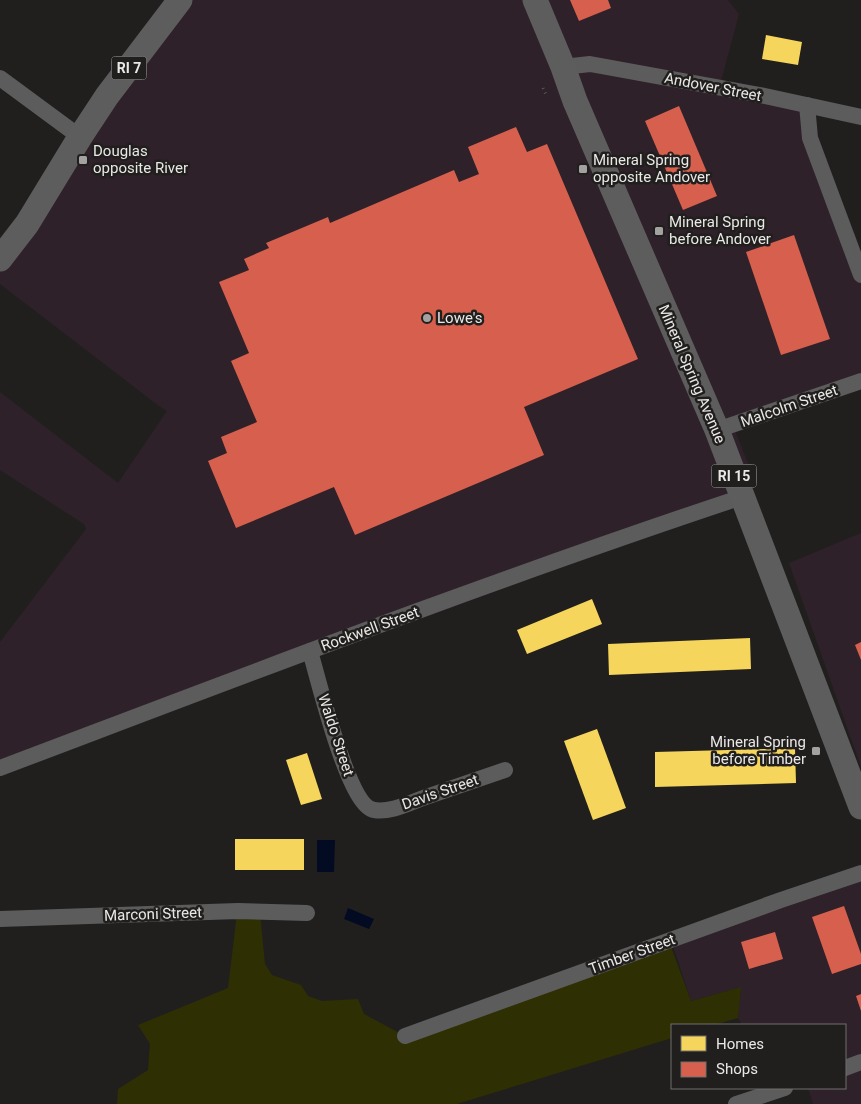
<svg xmlns="http://www.w3.org/2000/svg" width="861" height="1104" font-family="Roboto,sans-serif">
  <style>
    .commercial { fill: #2e2129 }
    .green { fill: #2f2f04 }
    .water { fill: #030b22 }
    .homes { fill: #f6d55c }
    .shops { fill: #d6604d }
    .lines { fill: none; stroke-linecap: round; stroke-linejoin: round }
    .path { stroke: #5d5c5c; stroke-width: 3; stroke-dasharray: 1 4; stroke-linecap: butt }
    .minor { stroke: #5c5c5c; stroke-width: 16 }
    .primary { stroke: #5e5d5d; stroke-width: 25 }
    .poi-dot { fill: #a3a2a0; stroke: #211f1d; stroke-width: 2 }
    .labels { text-anchor: middle; dominant-baseline: central; stroke-width: 5; stroke-linejoin: round; paint-order: stroke }
    .shield { fill: #211f1d; stroke: #adacaa; stroke-width: 1 }
    .shield-label { font-size: 14px; font-weight: bold; fill: #e9e8e6 }
    .street-label { font-size: 15px; fill: #e9e8e6; stroke: #211f1d }
    .poi-label { font-size: 15px; fill: #e9e8e6; stroke: #211f1d; text-anchor: start }
  </style>
  <rect width="100%" height="100%" fill="#201f1e"/>
  <g class="commercial">
    <polygon points="183,0 728,0 739,14 720,85 808,109 861,251 861,383 734,428 757,486 601,544 590,556 426,617 210,687 0,760 0,642 86,529 84,524 0,470 0,392 118,483 167,411 159,406 0,284 0,259"/>
    <polygon points="861,533 861,767 789,563"/>
    <polygon points="861,881 861,1104 813,1104 808,1088 845,1088 845,1025 742,1025 738,1018 741,987 691,1001 673,946"/>
  </g>
  <polygon class="green" points="237,913 260,913 265,964 272,975 301,985 308,996 322,1001 358,999 364,1014 405,1036 670,944 691,1001 741,987 738,1018 714,1025 672,1025 672,1038 457,1104 117,1104 118,1089 148,1070 150,1044 138,1025 228,988"/>
  <g class="water">
    <polygon points="317,840 335,840 334,872 317,872"/>
    <polygon points="348,908 374,919 369,929 344,919"/>
  </g>
  <g class="homes">
    <polygon points="766,35 802,42 798,65 762,59"/>
    <polygon points="592,599 602,624 527,654 517,630"/>
    <polygon points="750,638 751,669 609,675 608,644"/>
    <polygon points="597,729 626,808 593,820 564,741"/>
    <polygon points="795,748 796,783 655,787 655,752"/>
    <polygon points="307,753 322,799 301,805 286,760"/>
    <rect x="235" y="839" width="69" height="31"/>
  </g>
  <g class="shops">
    <polygon points="570,0 608,0 611,8 579,21"/>
    <polygon points="679,106 717,196 683,210 645,121"/>
    <polygon points="516,127 527,152 547,144 638,359 524,407 544,455 355,535 334,487 236,528 208,461 227,453 221,437 257,422 231,361 249,353 219,282 249,270 244,259 269,248 266,243 328,217 330,223 454,170 459,182 479,174 468,147"/>
    <polygon points="794,235 830,339 781,355 746,252"/>
    <polygon points="861,642 861,660 855,645"/>
    <polygon points="844,906 861,954 861,964 832,974 812,917"/>
    <polygon points="775,932 783,959 749,969 741,942"/>
    <polygon points="861,994 861,1011 856,996"/>
  </g>
  <g class="lines">
    <polyline class="path" points="543,88 547,97"/>
    <g class="minor">
      <polyline points="563,67 590,64 760,95 861,117"/>
      <polyline points="0,78 80,137"/>
      <polyline points="807,105 810,138 861,275"/>
      <polyline points="717,430 861,381"/>
      <path d="M310 651C318 678 348 806 374 810 391 813 411 802 426 797 452 788 478 779 505 770"/>
      <path d="M0 768C246 675 492 580 742 497"/>
      <polyline points="0,919 238,911 307,913"/>
      <polyline points="405,1036 781,900 861,873"/>
      <polyline points="845,1068 861,1062"/>
      <polyline points="736,1104 785,1088"/>
    </g>
    <g class="primary">
      <polyline points="535,0 563,67 575,101 717,430 861,807"/>
      <polyline points="0,259 27,224 80,137 107,96 180,0"/>
    </g>
  </g>
  <g class="poi-dot">
    <rect x="78" y="155" width="10" height="10" rx="2.5"/>
    <rect x="578" y="164" width="10" height="10" rx="2.5"/>
    <rect x="654" y="226" width="10" height="10" rx="2.5"/>
    <circle cx="427" cy="318" r="5"/>
    <rect x="811" y="746" width="10" height="10" rx="2.5"/>
  </g>
  <g class="labels">
    <g class="shield">
      <rect x="111.5" y="56.5" width="35" height="23" rx="4"/>
      <rect x="711.5" y="464.5" width="45" height="23" rx="4"/>
    </g>
    <g class="shield-label">
      <text x="129" y="68">RI 7</text>
      <text x="734" y="476">RI 15</text>
    </g>
    <g class="street-label">
      <text transform="translate(713 87) rotate(11)">Andover Street</text>
      <text transform="translate(692 374) rotate(67)">Mineral Spring Avenue</text>
      <text transform="translate(789 406) rotate(-19)">Malcolm Street</text>
      <text transform="translate(370 629) rotate(-20)">Rockwell Street</text>
      <text transform="translate(336 735) rotate(72)">Waldo Street</text>
      <text transform="translate(440 792) rotate(-19)">Davis Street</text>
      <text transform="translate(153 914) rotate(-2)">Marconi Street</text>
      <text transform="translate(632 954) rotate(-20)">Timber Street</text>
    </g>
    <g class="poi-label">
      <text x="93" y="151">Douglas<tspan x="93" dy="17">opposite River</tspan></text>
      <text x="593" y="160">Mineral Spring<tspan x="593" dy="17">opposite Andover</tspan></text>
      <text x="669" y="222">Mineral Spring<tspan x="669" dy="17">before Andover</tspan></text>
      <text x="437" y="318">Lowe's</text>
      <text x="806" y="742" text-anchor="end">Mineral Spring<tspan x="806" dy="17">before Timber</tspan></text>
    </g>
  </g>
  <rect x="671" y="1024" width="175" height="65" fill="#211f1d" stroke="#716f6d"/>
  <rect x="681" y="1036" width="25" height="15" fill="#f6d55c" stroke="#716f6d"/>
  <text x="716" y="1049" font-size="15" fill="#e9e8e6">Homes</text>
  <rect x="681" y="1062" width="25" height="15" fill="#d6604d" stroke="#716f6d"/>
  <text x="716" y="1074" font-size="15" fill="#e9e8e6">Shops</text>
</svg>
